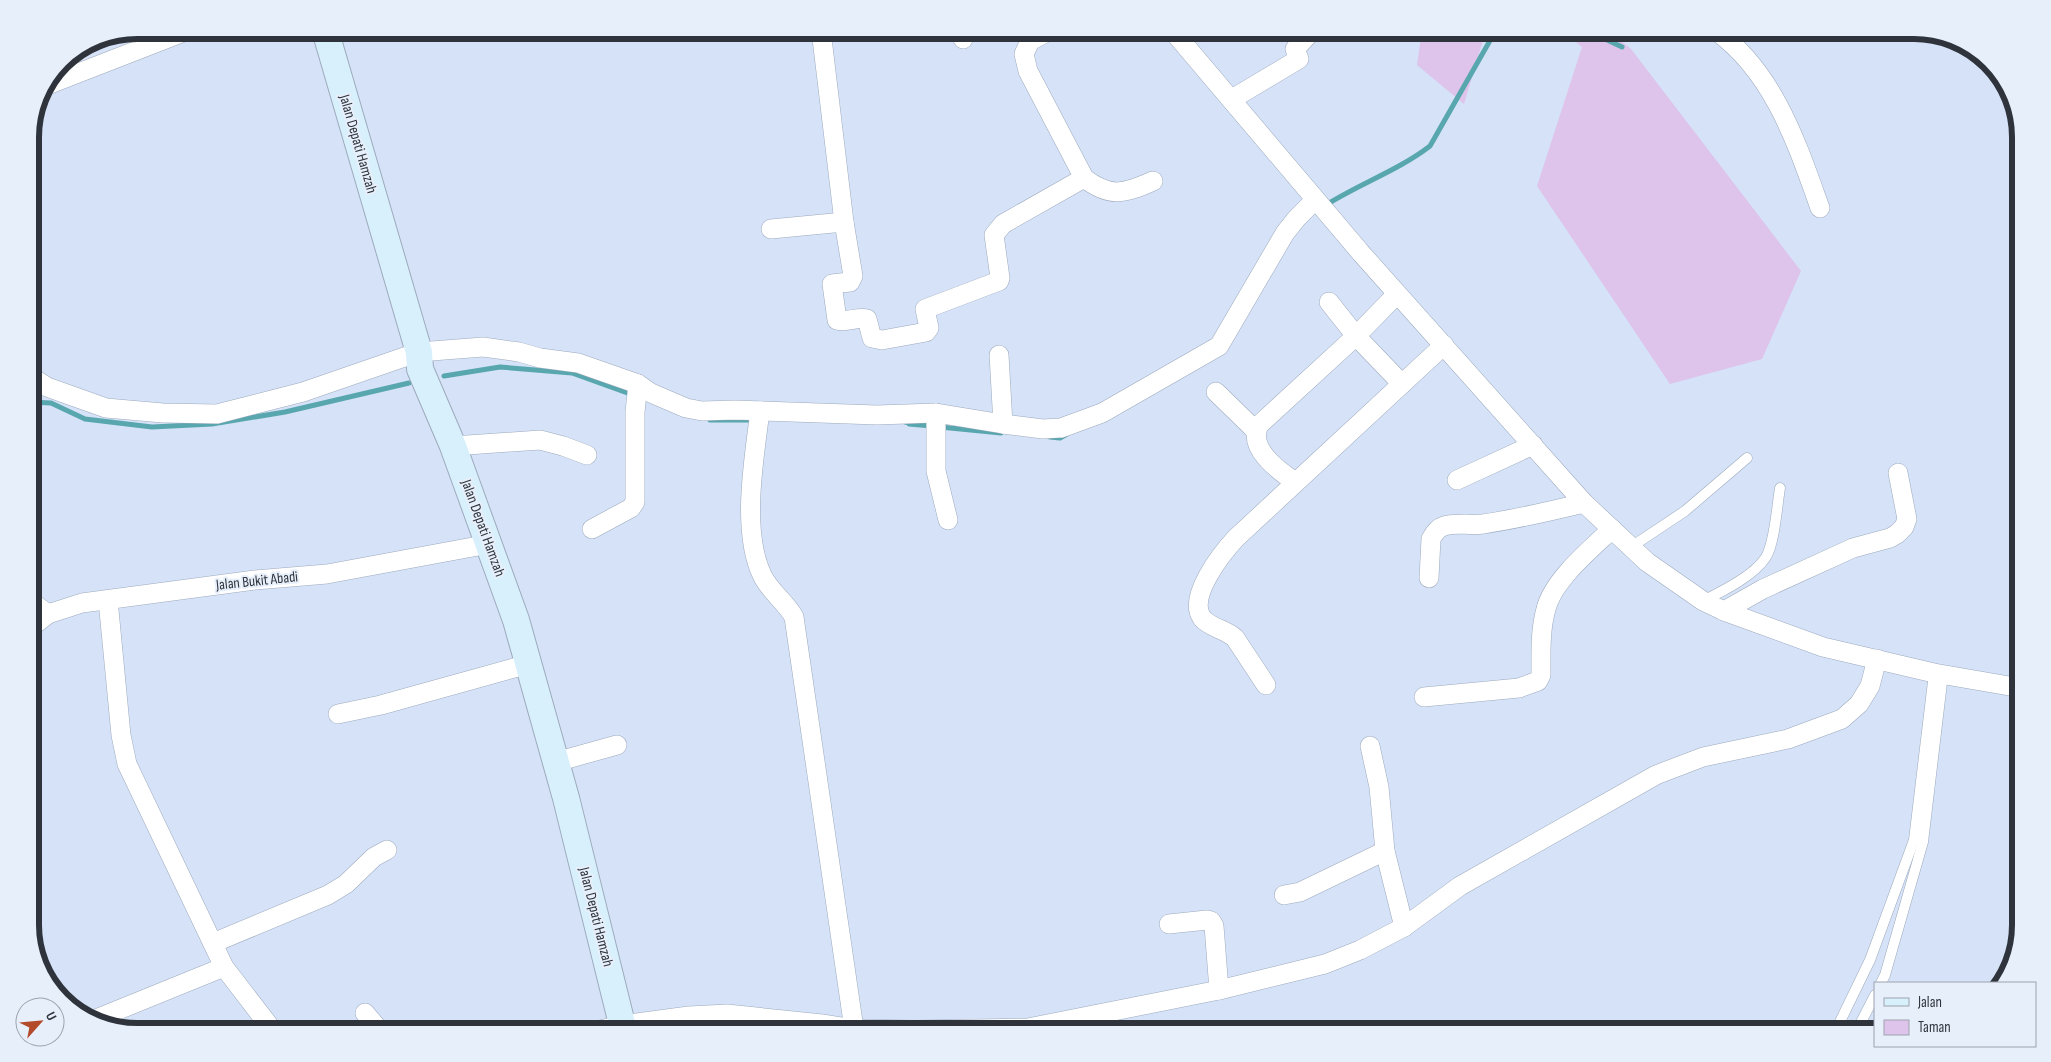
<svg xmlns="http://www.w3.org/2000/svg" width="2051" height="1062" font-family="'Sofia Sans Condensed',sans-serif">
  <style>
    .green { fill: #dec3eb }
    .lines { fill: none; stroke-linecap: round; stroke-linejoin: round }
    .stream { stroke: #59a7ae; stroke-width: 5 }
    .lane-casing { stroke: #9daabd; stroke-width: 11 }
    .street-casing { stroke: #9daabd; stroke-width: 20 }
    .secondary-casing { stroke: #9daabd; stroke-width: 28 }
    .lane { stroke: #fff; stroke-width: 10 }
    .street { stroke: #fff; stroke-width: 19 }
    .secondary { stroke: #d8f0fc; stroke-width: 26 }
    .labels { text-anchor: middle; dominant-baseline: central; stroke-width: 4; stroke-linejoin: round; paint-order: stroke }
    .street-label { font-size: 15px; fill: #2f343c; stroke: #e7effb }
    .rim { fill: none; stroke: #2f343c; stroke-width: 6 }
  </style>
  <rect width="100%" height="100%" fill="#d5e2f7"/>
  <g class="green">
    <polygon points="1422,30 1486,30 1464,104 1417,65"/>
    <polygon points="1561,30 1607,30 1631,49 1801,271 1762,359 1670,384 1537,186 1582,47"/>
  </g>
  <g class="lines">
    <g class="stream">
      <polyline points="1586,30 1622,47"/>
      <path d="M1326 205C1359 184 1399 170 1430 146L1496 30"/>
      <polyline points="444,376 500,367 572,373 633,395"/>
      <polyline points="30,402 51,403 85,419 152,427 212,424 285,412 409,383"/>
      <polyline points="710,420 754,420"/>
      <polyline points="905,422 910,423 909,424 932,426"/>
      <polyline points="940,427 1001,433"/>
      <polyline points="1050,437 1060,438 1067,434"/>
    </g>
    <g class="lane-casing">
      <g id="lane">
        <polyline points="1631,547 1685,511 1747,458"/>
        <path d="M1703 601C1723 591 1755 575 1766 557 1775 542 1777 505 1780 488"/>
        <polyline points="1881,983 1885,975 1923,842 1943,674"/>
        <polyline points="1835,1032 1870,960 1914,840 1934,673"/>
        <polyline points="1856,1032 1875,995"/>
      </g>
    </g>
    <g class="street-casing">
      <g id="street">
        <path d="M821 30 844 222 853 276 850 282 832 284 837 320C848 323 858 316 867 319L872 338 882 340 926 332 929 328 925 309 999 281 1000 278 994 235 1003 224 1084 178"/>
        <polyline points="959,30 963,39"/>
        <path d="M1051 30 1030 41 1024 54 1028 71 1084 178C1110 198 1124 194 1153 181"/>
        <polyline points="1172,30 1361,253 1584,503 1647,562 1703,601 1724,611 1823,647 1934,673 2021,688"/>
        <path d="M1715 30C1774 72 1797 144 1820 208"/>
        <polyline points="45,86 189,30"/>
        <polyline points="1232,99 1299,59 1295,49 1313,30"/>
        <polyline points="771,229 844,222"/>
        <polyline points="1329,302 1356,336 1402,384"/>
        <polyline points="999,355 1003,424"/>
        <polyline points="30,376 47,387 106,408 163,413 217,414 303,392 419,352 483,347 519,352 540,358 578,363 638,384 651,393 686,408 702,411 735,410 877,415 936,413 1003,424 1043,429 1061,428 1102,413 1219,346 1285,233 1297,218 1315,200"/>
        <polyline points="1216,392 1256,431"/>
        <path d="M760 411C754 459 741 530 762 575 770 592 785 601 794 617L854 1029"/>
        <polyline points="936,413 936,471 948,520"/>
        <polyline points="453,446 540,440 563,446 587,455"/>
        <polyline points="1457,480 1533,445"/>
        <path d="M1295 482C1278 470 1247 448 1259 425L1356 336 1397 294"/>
        <polyline points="592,529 631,508 635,502 635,412 638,384"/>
        <path d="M1429 578 1431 539C1434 533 1438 528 1444 526 1456 522 1470 526 1483 524 1517 519 1551 511 1584 503"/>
        <polyline points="108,600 121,735 127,764 224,967 274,1032"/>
        <polyline points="30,601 48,614"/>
        <polyline points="1724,611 1763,589 1853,548 1890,538 1897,534 1904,527 1907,519 1898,473"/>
        <polyline points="30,628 48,614 82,603 255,580 327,574 489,544"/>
        <path d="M1266 685 1235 638C1225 629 1210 628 1202 618 1187 597 1222 553 1236 538L1444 345"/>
        <path d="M1424 697 1519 688 1538 681 1541 675C1541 653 1540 630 1546 609 1553 580 1591 549 1612 529"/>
        <polyline points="338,714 381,705 528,664"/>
        <polyline points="1370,746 1379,787 1385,851 1404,927"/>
        <polyline points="556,762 617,745"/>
        <polyline points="1284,895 1300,892 1385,851"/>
        <polyline points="1169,924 1207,920 1211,921 1214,926 1219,990"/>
        <polyline points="213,943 328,895 346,884 374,857 387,850"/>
        <polyline points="365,1013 381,1032"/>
        <polyline points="91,1021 224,967"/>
        <polyline points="591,1032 622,1025 689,1016 727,1014 822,1024 854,1029 915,1030 1028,1028 1219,990 1325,964 1360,950 1404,927 1460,886 1656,775 1703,757 1788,739 1842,719 1859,704 1870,686 1877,659"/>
      </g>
    </g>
    <g class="secondary-casing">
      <polyline id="secondary" points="325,30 419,352 420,369 453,446 516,620 566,798 624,1032"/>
    </g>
    <use href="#lane" class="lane"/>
    <use href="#street" class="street"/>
    <use href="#secondary" class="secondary"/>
  </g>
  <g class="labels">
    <g class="street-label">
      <text transform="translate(358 144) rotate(74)">Jalan Depati Hamzah</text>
      <text transform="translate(483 528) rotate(70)">Jalan Depati Hamzah</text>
      <text transform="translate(257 581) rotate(-6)">Jalan Bukit Abadi</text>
      <text transform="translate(596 917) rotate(76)">Jalan Depati Hamzah</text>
    </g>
  </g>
  <path d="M0 0H2051V1062H0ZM137 39H1914A98 98 0 0 1 2012 137V925A98 98 0 0 1 1914 1023H137A98 98 0 0 1 39 925V137A98 98 0 0 1 137 39Z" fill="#e7effb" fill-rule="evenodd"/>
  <path class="rim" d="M137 39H1914A98 98 0 0 1 2012 137V925A98 98 0 0 1 1914 1023H137A98 98 0 0 1 39 925V137A98 98 0 0 1 137 39Z"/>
  <rect x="1874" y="982" width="162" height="65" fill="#e7effb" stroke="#9da4af"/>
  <rect x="1884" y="998" width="25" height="8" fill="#d8f0fc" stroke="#9da4af"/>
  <text x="1918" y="1007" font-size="15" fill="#2f343c">Jalan</text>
  <rect x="1884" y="1020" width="25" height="15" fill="#dec3eb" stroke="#9da4af"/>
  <text x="1918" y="1032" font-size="15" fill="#2f343c">Taman</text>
  <g transform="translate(40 1022) rotate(63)"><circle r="24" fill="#e7effb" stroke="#9da4af"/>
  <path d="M0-4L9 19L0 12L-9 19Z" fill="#b34a29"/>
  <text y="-8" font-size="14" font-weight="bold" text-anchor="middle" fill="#2f343c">U</text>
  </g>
</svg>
